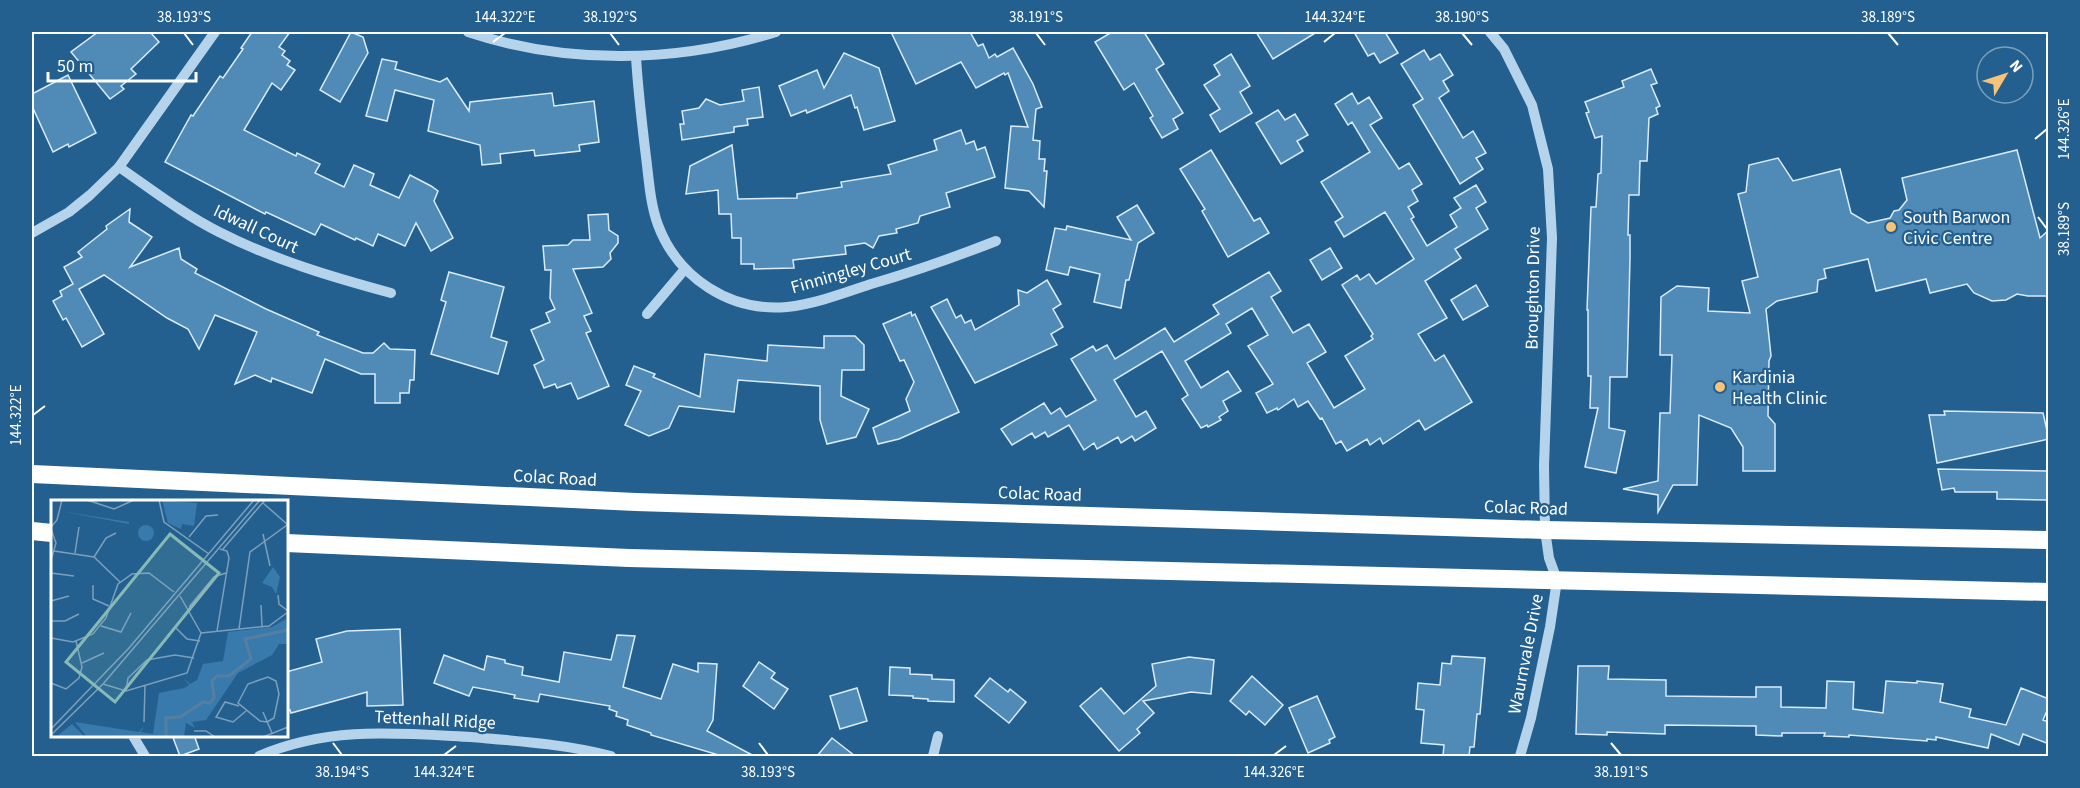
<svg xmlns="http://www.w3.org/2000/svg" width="2080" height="788" font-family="'Source Sans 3',sans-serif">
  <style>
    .building { fill: #508bb8; stroke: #daebf9; stroke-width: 1.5 }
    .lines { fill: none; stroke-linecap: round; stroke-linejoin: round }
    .minor { stroke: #b5d4ec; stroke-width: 10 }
    .highway { stroke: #fff; stroke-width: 18 }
    .ticks { fill: none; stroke: #fff; stroke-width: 2 }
    .poi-dot { fill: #f6c378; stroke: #24608f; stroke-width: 2 }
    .labels { text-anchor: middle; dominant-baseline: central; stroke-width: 4.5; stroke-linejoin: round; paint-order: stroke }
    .poi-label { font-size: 18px; fill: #fff; stroke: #24608f; text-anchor: start }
    .street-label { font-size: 18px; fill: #fff; stroke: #24608f }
    .inset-river { fill: none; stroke: #567f9f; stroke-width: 3 }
    .inset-road { fill: none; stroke: #7ca0bc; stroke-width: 1.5 }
    .view { fill: #87bab6; fill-opacity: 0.15; stroke: #87bab6; stroke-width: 3 }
    .inset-edge { fill: none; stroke: #fff; stroke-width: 3 }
    .neatline { fill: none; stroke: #fff; stroke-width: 2 }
    .ticks-label { font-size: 15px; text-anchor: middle; fill: #fff }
  </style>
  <rect width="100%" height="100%" fill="#24608f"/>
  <g class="building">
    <polygon points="98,32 150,32 159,42 131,69 136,74 121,86 124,89 110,99 71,52"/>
    <polygon points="252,32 290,32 279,47 285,51 282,55 290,61 287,65 295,70 281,90 272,83 244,130 296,156 297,153 320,164 315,173 344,187 354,165 374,174 370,185 399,198 410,175 431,186 438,191 434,201 453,238 431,251 416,223 405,246 378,234 373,246 356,238 355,240 321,224 315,235 266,212 265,214 165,162 191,115 193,116 220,76 223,78 243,49 241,48"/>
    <polygon points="351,32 363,37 368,53 340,102 320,90"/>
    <polygon points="891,32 970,32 978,46 983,44 989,58 995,54 997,57 1013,48 1033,84 1042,107 1036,109 1033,140 1040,141 1039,159 1045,159 1044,171 1047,171 1044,207 1029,191 1005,188 1011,126 1028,127 1008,73 1005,75 1004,73 976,88 961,62 916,84"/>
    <polygon points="1112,32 1144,32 1164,64 1156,69 1183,113 1173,119 1178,129 1162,138 1150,118 1153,116 1134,83 1124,90 1095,42"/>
    <polygon points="1256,32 1317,32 1273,59"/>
    <polygon points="1354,32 1385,32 1398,53 1380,63 1374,53 1368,56"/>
    <polygon points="1424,50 1430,60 1440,54 1453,75 1443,81 1449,91 1439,98 1463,138 1473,131 1486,153 1476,158 1483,169 1460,184 1413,105 1423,99 1401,64"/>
    <polygon points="844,53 879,68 895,121 864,130 857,107 855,108 851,95 807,113 806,110 791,116 779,86 817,70 824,88"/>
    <polygon points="1231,54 1250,86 1240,92 1252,113 1220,132 1210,115 1220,109 1204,85 1220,75 1214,65"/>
    <polygon points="382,59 397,62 395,69 440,82 447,78 469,111 470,102 552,93 554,106 594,101 599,142 579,145 580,151 535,156 534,150 500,154 501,163 482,165 480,145 428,131 434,100 395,90 387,121 366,116"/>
    <polygon points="1651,69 1657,83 1651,85 1660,106 1656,108 1658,114 1649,118 1647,161 1640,161 1639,195 1629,195 1628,235 1630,235 1630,258 1627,377 1610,377 1609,428 1625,431 1616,473 1585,467 1598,408 1590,408 1591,376 1588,376 1588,310 1587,310 1591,207 1596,207 1598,174 1601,173 1602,136 1595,138 1586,113 1589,112 1585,102 1624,87 1622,81"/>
    <polygon points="68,75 96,133 69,147 68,144 53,152 32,106 32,94"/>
    <polygon points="759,87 763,117 747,119 748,125 734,127 734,132 682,140 680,124 684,124 682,111 699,108 706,99 720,105 744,101 742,90"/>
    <polygon points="1352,93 1358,104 1369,97 1382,118 1370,125 1399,169 1409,163 1422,184 1412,190 1418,201 1408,207 1414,217 1411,219 1427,246 1457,227 1450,215 1461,208 1454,198 1476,185 1486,202 1476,208 1488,229 1455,249 1461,258 1425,281 1447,318 1418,334 1435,361 1444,355 1472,402 1425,430 1419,420 1383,444 1380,438 1370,445 1367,439 1347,451 1341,441 1336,444 1322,418 1320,419 1308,401 1298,407 1294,399 1278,410 1277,408 1267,413 1256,393 1273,384 1248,346 1268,335 1252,308 1226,324 1231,333 1185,361 1201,388 1228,371 1241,391 1223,401 1228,411 1219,417 1221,420 1208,427 1207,425 1201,428 1182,399 1188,395 1162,351 1114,380 1136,417 1146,411 1156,428 1135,441 1132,436 1121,443 1118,437 1097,449 1094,443 1084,450 1069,425 1048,437 1045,432 1035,438 1032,433 1012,445 1001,429 1044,403 1051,414 1060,408 1066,417 1096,400 1071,359 1093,346 1096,351 1107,345 1115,359 1165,328 1174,342 1219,314 1213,305 1269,272 1281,291 1271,297 1293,333 1309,324 1326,352 1307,363 1334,408 1365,389 1345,356 1373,339 1371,336 1373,334 1342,285 1357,275 1360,280 1369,274 1376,284 1414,259 1385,212 1344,237 1335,222 1343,217 1321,182 1370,152 1352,122 1348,125 1335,104"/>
    <polygon points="1278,110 1285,120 1295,114 1308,135 1297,141 1303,151 1281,164 1256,123"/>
    <polygon points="961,130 966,144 974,141 977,150 985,147 995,177 946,193 950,207 920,216 918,223 896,229 897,233 879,236 873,248 865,243 845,246 846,254 793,260 794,268 754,269 754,264 741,264 741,238 732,238 731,214 719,214 718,190 686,194 690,166 732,145 738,199 797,198 797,194 842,187 841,182 891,174 888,165 937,150 934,140"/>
    <polygon points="1211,150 1254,221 1260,218 1269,233 1228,257 1202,211 1205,209 1180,169"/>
    <polygon points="2017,150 2040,238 2049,230 2049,296 2028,296 2017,294 2006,300 1992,301 1974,293 1967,284 1930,293 1926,279 1876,291 1868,259 1824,269 1826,278 1818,280 1817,292 1777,301 1766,309 1771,356 1769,361 1768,416 1775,424 1775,471 1743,471 1743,447 1731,428 1699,415 1697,485 1673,485 1658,512 1658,495 1623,489 1658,481 1660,413 1670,413 1672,355 1660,355 1661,297 1677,286 1709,288 1708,311 1750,313 1742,281 1758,277 1738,194 1746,192 1749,165 1778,158 1793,181 1840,169 1851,213 1868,223 1890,218 1894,211 1899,210 1907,200 1902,178"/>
    <polygon points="1137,205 1154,233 1138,243 1129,280 1126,280 1121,308 1094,302 1100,274 1070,267 1068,275 1046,270 1055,228 1066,230 1067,226 1131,240 1117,217"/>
    <polygon points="130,209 129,222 152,237 130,267 179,248 181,259 197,269 195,273 266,309 319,332 317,335 363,353 373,353 384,343 390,349 415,350 414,380 410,380 409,393 400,393 400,403 375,403 375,374 361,374 325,359 312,393 272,378 271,382 255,375 235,384 257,332 215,315 199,349 188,329 167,318 104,275 79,289 104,334 82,347 66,318 63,320 53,301 62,296 60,291 73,284 64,267 82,257 78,252 107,229 106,226"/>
    <polygon points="608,214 609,230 618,236 618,243 610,253 611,259 603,267 573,269 592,313 584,316 591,331 586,333 609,386 578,399 571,383 557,388 555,384 544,388 534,365 544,360 531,330 550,322 546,313 555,309 550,298 551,270 545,270 543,246 568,245 573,240 590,240 588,215"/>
    <polygon points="1330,248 1342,268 1322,280 1310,260"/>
    <polygon points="449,272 504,287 491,337 507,342 498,374 431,354 446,302 441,300"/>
    <polygon points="1047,280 1061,304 1053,309 1063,327 1051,334 1057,345 975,383 931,307 947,299 956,318 961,315 965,323 971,320 975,330 1019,305 1018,290 1027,293"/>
    <polygon points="1476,285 1488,306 1463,320 1451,300"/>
    <polygon points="911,312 912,316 915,314 959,412 899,439 878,444 873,428 910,411 906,399 914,382 904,360 900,361 883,324"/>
    <polygon points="824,336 855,336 864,345 864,370 842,370 841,396 869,409 856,437 827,444 820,420 820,386 738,380 734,412 679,406 669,428 649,436 625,425 641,391 626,385 634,366 655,374 653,377 700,397 705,354 767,361 768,345 824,348"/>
    <polygon points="1944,411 2043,413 2049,439 1937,463 1929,415 1945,415"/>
    <polygon points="1938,469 2049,471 2049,500 1997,499 1997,492 1955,492 1954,488 1942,490"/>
    <polygon points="400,629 403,705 367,706 367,692 291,713 290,710 286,711 286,672 322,662 316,639 347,631"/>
    <polygon points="617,635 635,636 623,687 661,699 673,664 698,672 698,663 717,664 713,720 707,731 754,756 722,756 651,735 651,733 627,725 628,720 616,716 617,712 609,709 610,706 540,694 538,702 514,698 515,695 473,687 469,696 434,683 444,655 484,670 487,656 505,660 505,663 523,667 522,675 559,682 564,652 611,660"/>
    <polygon points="1452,656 1485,658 1480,714 1477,714 1474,747 1470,747 1469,756 1443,756 1444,745 1421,743 1424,710 1416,709 1418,683 1440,685 1442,663 1451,664"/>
    <polygon points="1189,657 1214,660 1211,694 1191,692 1143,701 1154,713 1137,729 1140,733 1119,751 1080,706 1101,688 1124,714 1156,686 1152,664"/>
    <polygon points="759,662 775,673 771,678 788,689 774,709 743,686"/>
    <polygon points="1578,666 1609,666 1608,679 1666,680 1666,696 1756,697 1756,687 1781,687 1781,707 1826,708 1827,681 1854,682 1853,709 1883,713 1886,681 1917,683 1917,681 1943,684 1940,702 1971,709 1969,717 2006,725 2021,688 2049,699 2049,706 2043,720 2049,722 2049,744 2023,734 2019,745 1991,734 1988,748 1936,737 1936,740 1927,739 1927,741 1849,735 1849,737 1824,736 1825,733 1782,733 1782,736 1756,735 1756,726 1665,725 1665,734 1607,732 1607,735 1576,734"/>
    <polygon points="890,667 910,668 910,674 932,675 932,679 954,680 954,702 928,701 928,699 913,698 913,696 889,695"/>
    <polygon points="1252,676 1283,705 1265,725 1249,711 1246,715 1230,701"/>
    <polygon points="990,678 1008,692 1010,689 1026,702 1009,723 975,696"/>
    <polygon points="857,688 867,721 840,729 830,696"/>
    <polygon points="1317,696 1335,737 1329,740 1330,743 1308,753 1289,708"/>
    <polygon points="172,735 194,735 199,749 180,756"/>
    <polygon points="832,738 855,756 817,756"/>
  </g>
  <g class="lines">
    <g class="minor">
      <path d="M468 32C567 65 677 63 776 32"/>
      <polyline points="1490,32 1504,49 1532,105 1548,169 1552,238 1544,466 1545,530 1549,558 1557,580 1550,627 1531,718 1520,756"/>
      <path d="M636 57C638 91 642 124 646 157 649 180 650 203 658 225 678 278 730 312 787 307 815 304 844 293 871 284 913 272 955 257 996 241"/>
      <path d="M119 167C151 189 183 214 219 232 274 260 332 277 391 293"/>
      <polyline points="32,233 69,212 90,195 119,167 215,32"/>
      <polyline points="647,314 685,269"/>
      <polyline points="133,736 145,756"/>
      <path d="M259 756C329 726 396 733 471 737 518 741 565 744 611 756"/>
      <polyline points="933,756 938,736"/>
    </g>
    <g class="highway">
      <polyline points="32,474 636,502 1545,530 2048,540"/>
      <polyline points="32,531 52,533"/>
      <polyline points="286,543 629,558 2048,592"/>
    </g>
  </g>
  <path class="ticks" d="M184 33 193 45M610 33 619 45M1036 33 1045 45M1462 33 1472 45M1888 33 1898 45M493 42 505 33M1324 42 1335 33M2035 139 2047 129M2038 217 2047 229M33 415 45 406M333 743 342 755M759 743 768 755M1611 743 1621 755M444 755 456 746M1274 755 1286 746"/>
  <g class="poi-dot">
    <circle cx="1891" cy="227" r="6"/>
    <circle cx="1720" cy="387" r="6"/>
  </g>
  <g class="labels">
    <g class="poi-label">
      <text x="1903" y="217">South Barwon<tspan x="1903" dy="21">Civic Centre</tspan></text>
      <text x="1732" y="377">Kardinia<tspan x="1732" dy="21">Health Clinic</tspan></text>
    </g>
    <g class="street-label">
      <text transform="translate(256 229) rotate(25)">Idwall Court</text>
      <text transform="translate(851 271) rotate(-16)">Finningley Court</text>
      <text transform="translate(1533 288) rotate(-89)">Broughton Drive</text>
      <text transform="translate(555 478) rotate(3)">Colac Road</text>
      <text transform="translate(1040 494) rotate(2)">Colac Road</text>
      <text transform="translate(1526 508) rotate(2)">Colac Road</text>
      <text transform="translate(1526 654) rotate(-79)">Waurnvale Drive</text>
      <text transform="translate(435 720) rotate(3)">Tettenhall Ridge</text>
    </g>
  </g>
  <g transform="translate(51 500)">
    <rect width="237" height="237" fill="#24608f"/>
    <path d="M111 0 146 3 143 26 131 24 130 29 117 23ZM9 11 78 22V24ZM87 33a8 8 0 1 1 16 0a8 8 0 1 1-16 0ZM222 67 229 77 225 94 221 87 211 83ZM235 119 237 144H228L221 155 187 173 155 220 141 222 144 228 135 223 133 237H36L24 222 88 232 93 226 90 232 102 234 108 193 133 188 138 185 133 178 139 184 146 180 152 164 172 161 177 132 221 127ZM21 224 34 237H5Z" fill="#387aac"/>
    <path class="inset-river" d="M72 237H102M115 237V218L129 217 152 202 159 203 163 198 161 181 166 176H178L200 159 194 139 237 130"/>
    <path class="inset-road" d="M36 0 63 9 83 0M108 0 113 22 158 54M212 3 237 25M0 27 6 20 11 0M0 29 5 43 0 60M212 34 219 66M138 37 155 16 167 15M172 49 214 0M3 51 43 57 69 82M24 53 28 27M43 57 55 38 65 33M0 73 23 76M42 85V99L58 106M227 95 228 104 237 111M0 101 18 96M210 105 211 126M138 107 163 77 175 73M0 110V129M1 121H14L28 114M50 126 70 132 80 113M124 127 136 139 149 141M188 129 199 52 236 25M166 131 178 58 176 51 169 49M150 133 218 126 237 112M0 138 22 142 42 134 55 118 67 84 81 74 98 73 123 92M31 163 53 153M0 183 15 189 28 178 31 167 25 141M52 184 75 191 136 173 150 133 129 96M75 191 77 178 96 160 124 155 143 158M188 206 174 202 165 217 182 222 195 211M212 212 221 233M93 222 94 185M216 222 223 218 228 194 225 181 217 177 197 184 187 203 209 221 216 222M0 229 78 148 203 0M143 231H155L164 237M0 235 52 184 209 0M212 237 237 227"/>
    <path class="view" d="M119 34 168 73 64 202 15 162Z"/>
    <rect width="237" height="237" class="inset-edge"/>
  </g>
  <rect width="2080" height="788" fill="none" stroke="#24608f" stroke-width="66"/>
  <g transform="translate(2005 75) rotate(51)"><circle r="28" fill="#24608f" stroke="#7ca0bc" stroke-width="1.5"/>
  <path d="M0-4.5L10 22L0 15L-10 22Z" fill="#f6c378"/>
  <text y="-9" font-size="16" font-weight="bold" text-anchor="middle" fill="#ffffff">N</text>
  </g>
  <path d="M48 72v9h148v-9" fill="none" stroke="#ffffff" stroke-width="3"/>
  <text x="57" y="72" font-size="18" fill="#ffffff" stroke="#24608f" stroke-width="4.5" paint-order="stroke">50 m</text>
  <rect x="33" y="33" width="2014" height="722" class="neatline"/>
  <g class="ticks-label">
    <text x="184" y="22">38.193°S</text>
    <text x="505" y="22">144.322°E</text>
    <text x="610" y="22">38.192°S</text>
    <text x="1036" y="22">38.191°S</text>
    <text x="1335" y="22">144.324°E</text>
    <text x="1462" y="22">38.190°S</text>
    <text x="1888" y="22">38.189°S</text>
    <text transform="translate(2064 129) rotate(-90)" y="5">144.326°E</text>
    <text transform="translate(2064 229) rotate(-90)" y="5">38.189°S</text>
    <text transform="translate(16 415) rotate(-90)" y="5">144.322°E</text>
    <text x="342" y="777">38.194°S</text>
    <text x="444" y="777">144.324°E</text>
    <text x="768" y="777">38.193°S</text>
    <text x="1274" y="777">144.326°E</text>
    <text x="1621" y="777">38.191°S</text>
  </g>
</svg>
